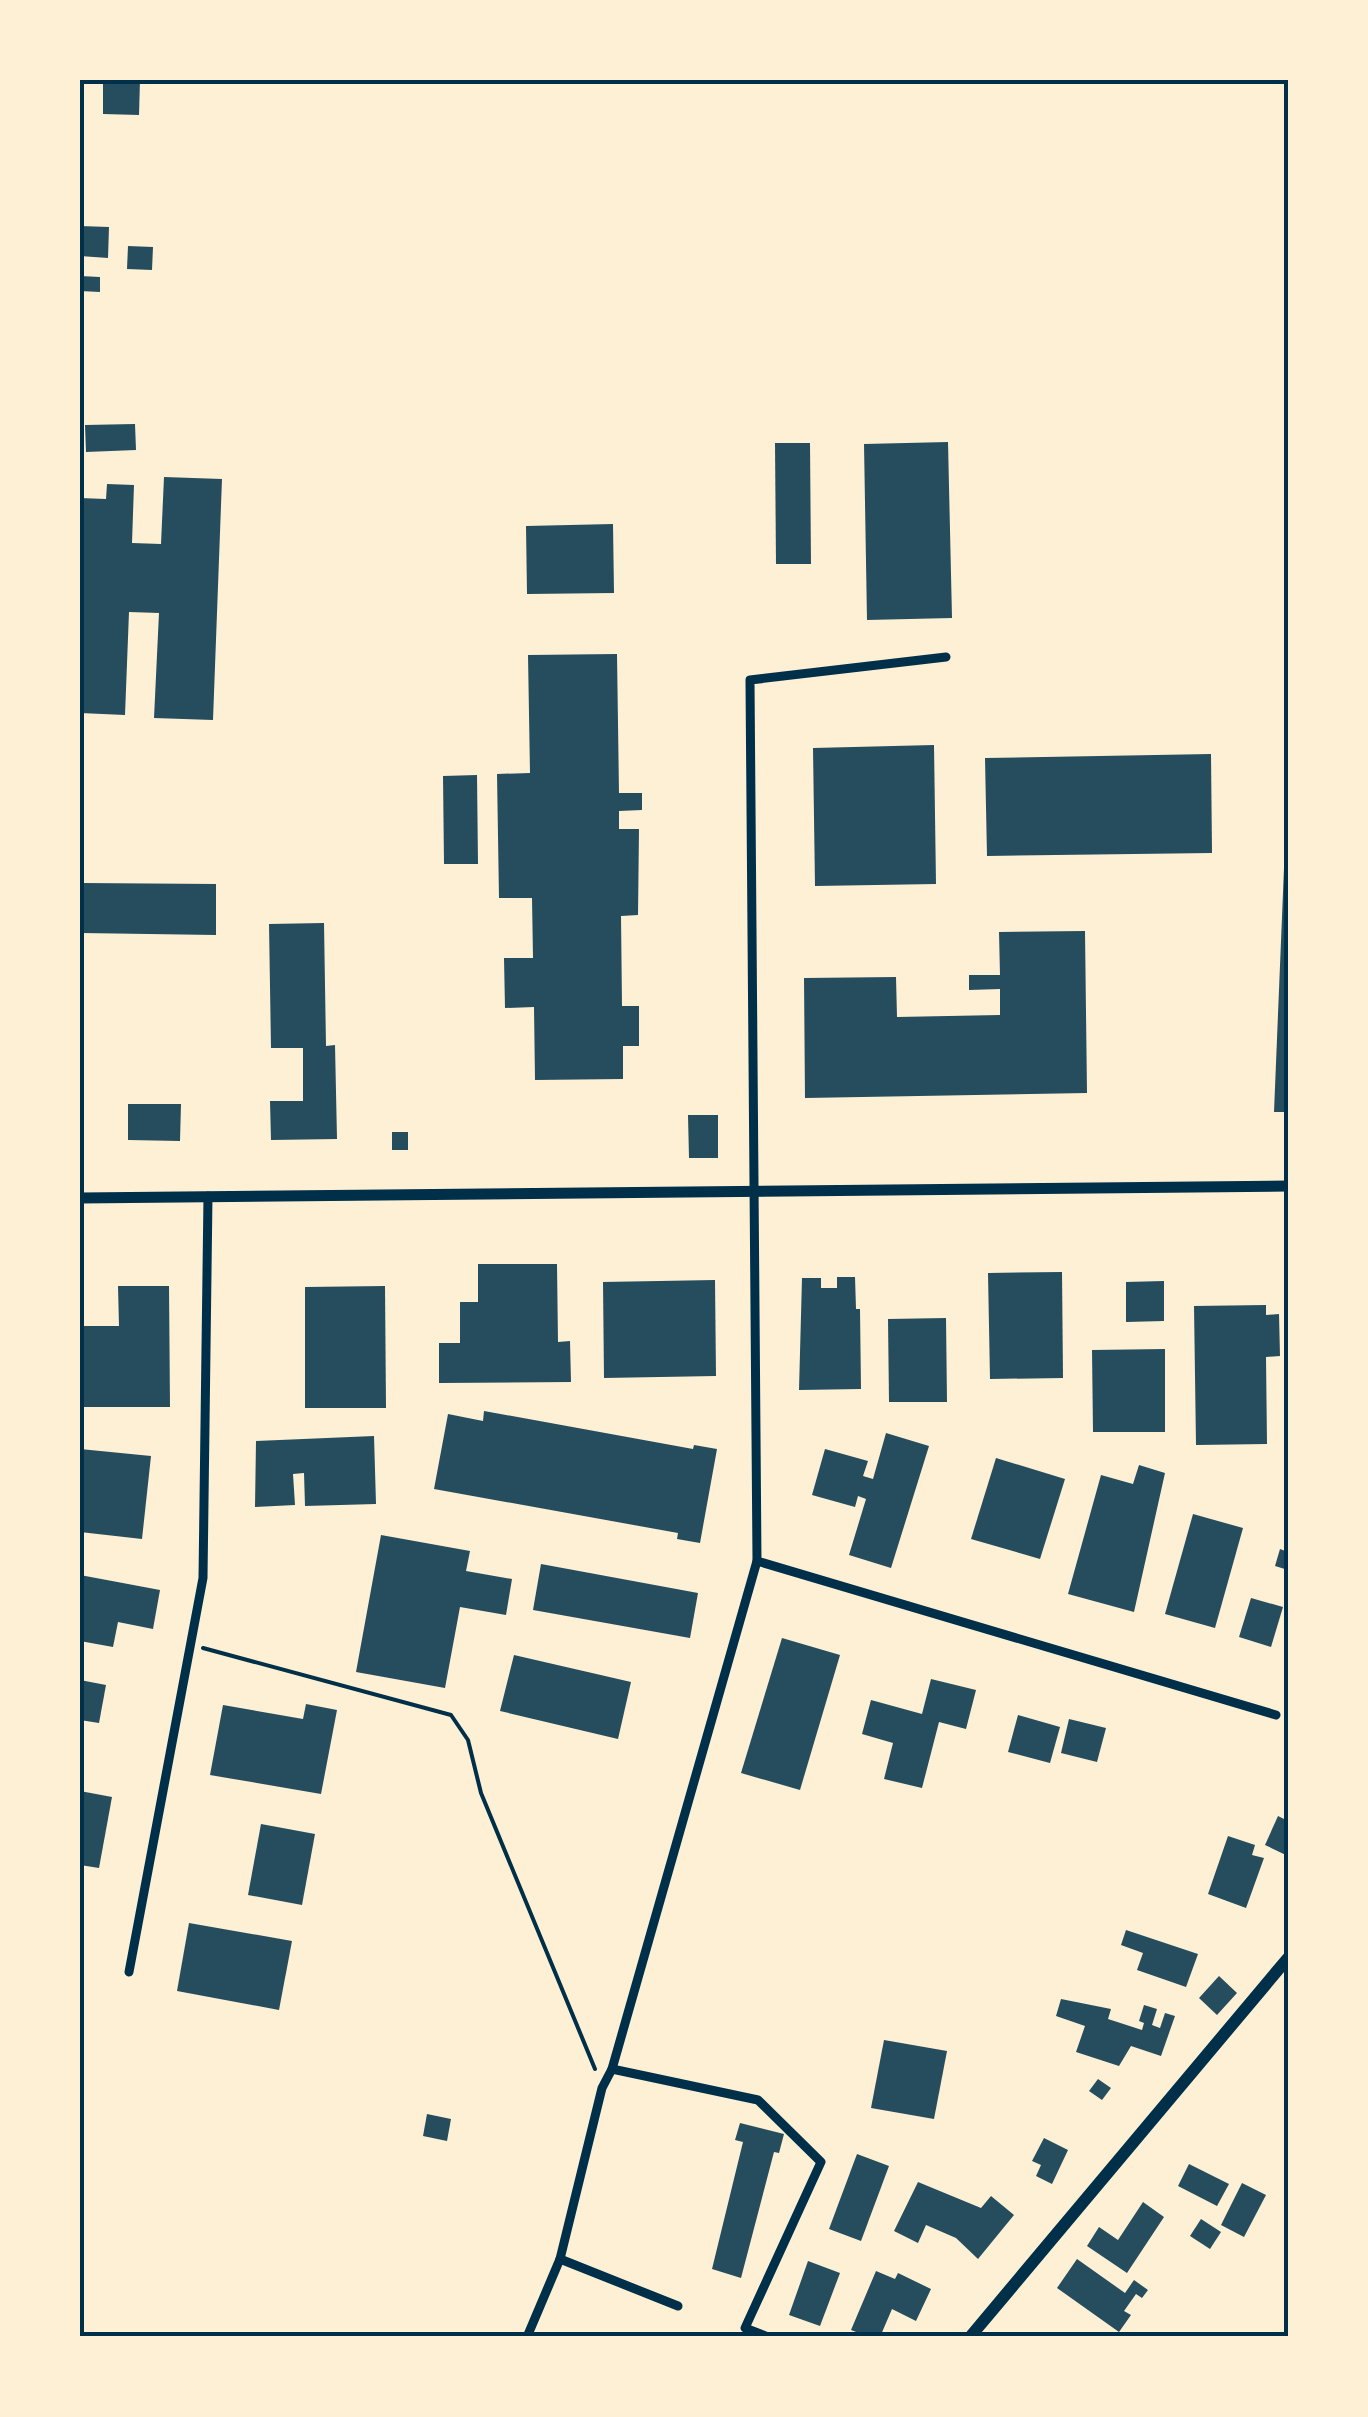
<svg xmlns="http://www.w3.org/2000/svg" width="1368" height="2417" font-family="Ubuntu,sans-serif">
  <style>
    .building { fill: #264d5e }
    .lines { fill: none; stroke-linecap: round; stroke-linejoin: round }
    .path { stroke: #003049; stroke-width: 4 }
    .minor { stroke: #003049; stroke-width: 9 }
    .tertiary { stroke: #003049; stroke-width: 11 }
    .secondary { stroke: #003049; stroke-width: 12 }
    .neatline { fill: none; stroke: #003049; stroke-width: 4 }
  </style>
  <rect width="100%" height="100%" fill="#fdf0d5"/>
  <g class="building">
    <polygon points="103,80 140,80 139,115 103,114"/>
    <polygon points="80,226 109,227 108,258 80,256"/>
    <polygon points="128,246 153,247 152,270 127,269"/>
    <polygon points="80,276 100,277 100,292 80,291"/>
    <polygon points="135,424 136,450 86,452 85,425"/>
    <polygon points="948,442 952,618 867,620 864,444"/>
    <polygon points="775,443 810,443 811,564 776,564"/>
    <polygon points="164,477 222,479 213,720 154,718 159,613 129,612 125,715 80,713 80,498 106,499 107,484 134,485 132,543 161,544"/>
    <polygon points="613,524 614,593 527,594 526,526"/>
    <polygon points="617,654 619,793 642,793 642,810 619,811 619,829 639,829 638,915 621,916 622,1006 639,1006 639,1046 623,1046 623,1079 535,1080 534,1007 505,1008 504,958 533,958 532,898 499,898 497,774 530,773 528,655"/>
    <polygon points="934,745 936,884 815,886 813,748"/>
    <polygon points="1211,754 1212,853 987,856 985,758"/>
    <polygon points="477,775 478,864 444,864 443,776"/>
    <polygon points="1284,868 1288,868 1288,1112 1274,1112"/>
    <polygon points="82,883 216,884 216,935 81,933"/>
    <polygon points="324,923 326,1046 335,1045 337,1139 271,1140 270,1101 303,1101 303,1048 271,1048 269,924"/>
    <polygon points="1085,931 1087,1093 805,1098 804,978 896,977 897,1017 1000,1015 1000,989 969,990 969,975 1000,975 999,932"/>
    <polygon points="128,1104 181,1104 180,1141 128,1140"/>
    <polygon points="688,1115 718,1115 718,1158 689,1158"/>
    <rect x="392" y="1132" width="16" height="18"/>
    <polygon points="478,1264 557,1264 558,1342 570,1341 571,1382 439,1383 439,1343 460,1343 460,1302 478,1302"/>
    <polygon points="1062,1272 1063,1378 990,1379 988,1273"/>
    <polygon points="837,1277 855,1277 856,1309 860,1309 861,1389 799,1390 802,1278 821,1278 821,1288 837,1288"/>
    <polygon points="715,1280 716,1376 604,1378 603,1282"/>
    <polygon points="1164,1281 1164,1321 1126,1322 1126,1282"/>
    <polygon points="118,1286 169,1286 170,1407 80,1407 80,1326 119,1326"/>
    <polygon points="385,1286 386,1408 305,1408 305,1287"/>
    <polygon points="1266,1305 1266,1315 1279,1314 1280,1356 1266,1357 1267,1444 1196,1445 1194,1306"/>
    <polygon points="946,1318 947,1402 889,1402 888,1319"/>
    <polygon points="1165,1349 1165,1432 1093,1432 1092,1350"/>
    <polygon points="484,1411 693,1449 694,1445 717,1449 700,1543 677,1539 678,1533 434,1489 448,1414 483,1421"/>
    <polygon points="886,1433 929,1446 891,1568 849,1555 866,1499 858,1496 855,1507 812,1495 825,1449 868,1461 863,1476 873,1479"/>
    <polygon points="374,1436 376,1504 305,1506 304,1473 293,1474 295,1505 255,1507 256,1441"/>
    <polygon points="80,1449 151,1456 142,1539 80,1532"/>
    <polygon points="996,1458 1065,1479 1040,1559 971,1539"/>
    <polygon points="1139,1465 1165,1473 1134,1612 1068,1594 1101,1475 1133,1484"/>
    <polygon points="1193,1514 1243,1528 1215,1628 1165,1614"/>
    <polygon points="381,1535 470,1551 466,1571 512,1579 506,1615 460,1607 445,1688 356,1672"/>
    <polygon points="1280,1549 1288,1552 1288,1570 1275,1566"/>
    <polygon points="541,1564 698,1593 690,1638 533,1610"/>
    <polygon points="80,1575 160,1590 153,1629 118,1622 113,1647 80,1641"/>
    <polygon points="1251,1598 1283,1607 1271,1647 1239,1637"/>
    <polygon points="782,1638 840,1655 800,1790 741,1773"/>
    <polygon points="514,1655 631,1682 618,1739 500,1711"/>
    <polygon points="931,1679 976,1690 966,1729 939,1722 922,1788 884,1779 893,1743 862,1734 871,1700 922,1714"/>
    <polygon points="80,1680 106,1685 99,1723 80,1720"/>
    <polygon points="306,1704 337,1710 321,1794 210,1775 223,1705 303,1719"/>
    <polygon points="1018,1715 1060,1727 1050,1763 1008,1752"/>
    <polygon points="1069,1719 1106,1728 1097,1762 1061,1753"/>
    <polygon points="80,1791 112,1797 99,1868 80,1865"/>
    <polygon points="1278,1816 1288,1821 1288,1856 1265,1845"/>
    <polygon points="261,1824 315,1834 302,1905 248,1895"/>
    <polygon points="1228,1836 1255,1845 1252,1855 1264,1858 1246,1908 1208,1894"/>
    <polygon points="189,1923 292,1941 279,2010 177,1991"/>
    <polygon points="1126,1930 1198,1954 1186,1987 1137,1970 1143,1953 1121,1945"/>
    <polygon points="1219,1976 1237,1993 1217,2015 1199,1998"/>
    <polygon points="1061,1999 1111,2009 1108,2019 1142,2030 1144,2023 1139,2021 1144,2005 1157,2009 1152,2025 1160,2028 1165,2013 1175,2016 1161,2056 1131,2046 1119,2066 1076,2052 1085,2026 1056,2016"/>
    <polygon points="884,2040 947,2051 934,2119 871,2108"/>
    <polygon points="1098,2079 1111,2088 1102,2100 1089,2091"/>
    <polygon points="427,2114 451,2119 447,2141 423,2136"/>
    <polygon points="740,2123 784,2134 779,2153 774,2152 741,2278 712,2269 743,2142 735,2140"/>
    <polygon points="1044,2138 1068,2150 1052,2184 1036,2176 1041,2165 1032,2161"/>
    <polygon points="857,2154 889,2166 861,2241 829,2229"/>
    <polygon points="1189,2164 1229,2184 1217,2206 1178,2186"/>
    <polygon points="918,2182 981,2208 991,2196 1014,2215 978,2259 956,2238 926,2225 918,2243 894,2231"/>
    <polygon points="1242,2183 1266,2195 1244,2237 1221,2225"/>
    <polygon points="1143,2202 1164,2217 1127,2273 1087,2246 1099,2227 1118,2240"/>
    <polygon points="1201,2219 1221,2232 1210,2249 1190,2236"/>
    <polygon points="1077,2259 1125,2293 1134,2280 1148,2290 1142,2298 1136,2294 1124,2311 1131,2315 1119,2332 1057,2288"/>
    <polygon points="808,2261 840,2273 820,2326 789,2315"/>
    <polygon points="876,2271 895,2279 898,2273 931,2289 916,2321 892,2309 880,2337 869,2337 851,2330"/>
  </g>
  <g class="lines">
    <polyline class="path" points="203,1648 451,1715 468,1740 481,1793 595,2069"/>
    <g class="minor">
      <polyline points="757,1561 1276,1715"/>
      <polyline points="129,1972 203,1578 208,1196"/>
      <polyline points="612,2069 758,2100 821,2162 745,2328 768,2337"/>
      <polyline points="560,2259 678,2306"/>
      <polyline points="527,2337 560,2259 602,2088 612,2069 757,1561 750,680 946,657"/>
    </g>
    <polyline class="tertiary" points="80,1198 1288,1186"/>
    <polyline class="secondary" points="970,2337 1288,1958"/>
  </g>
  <rect width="1368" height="2417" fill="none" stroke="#fdf0d5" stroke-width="165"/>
  <rect x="82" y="82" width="1204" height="2252" class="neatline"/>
</svg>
